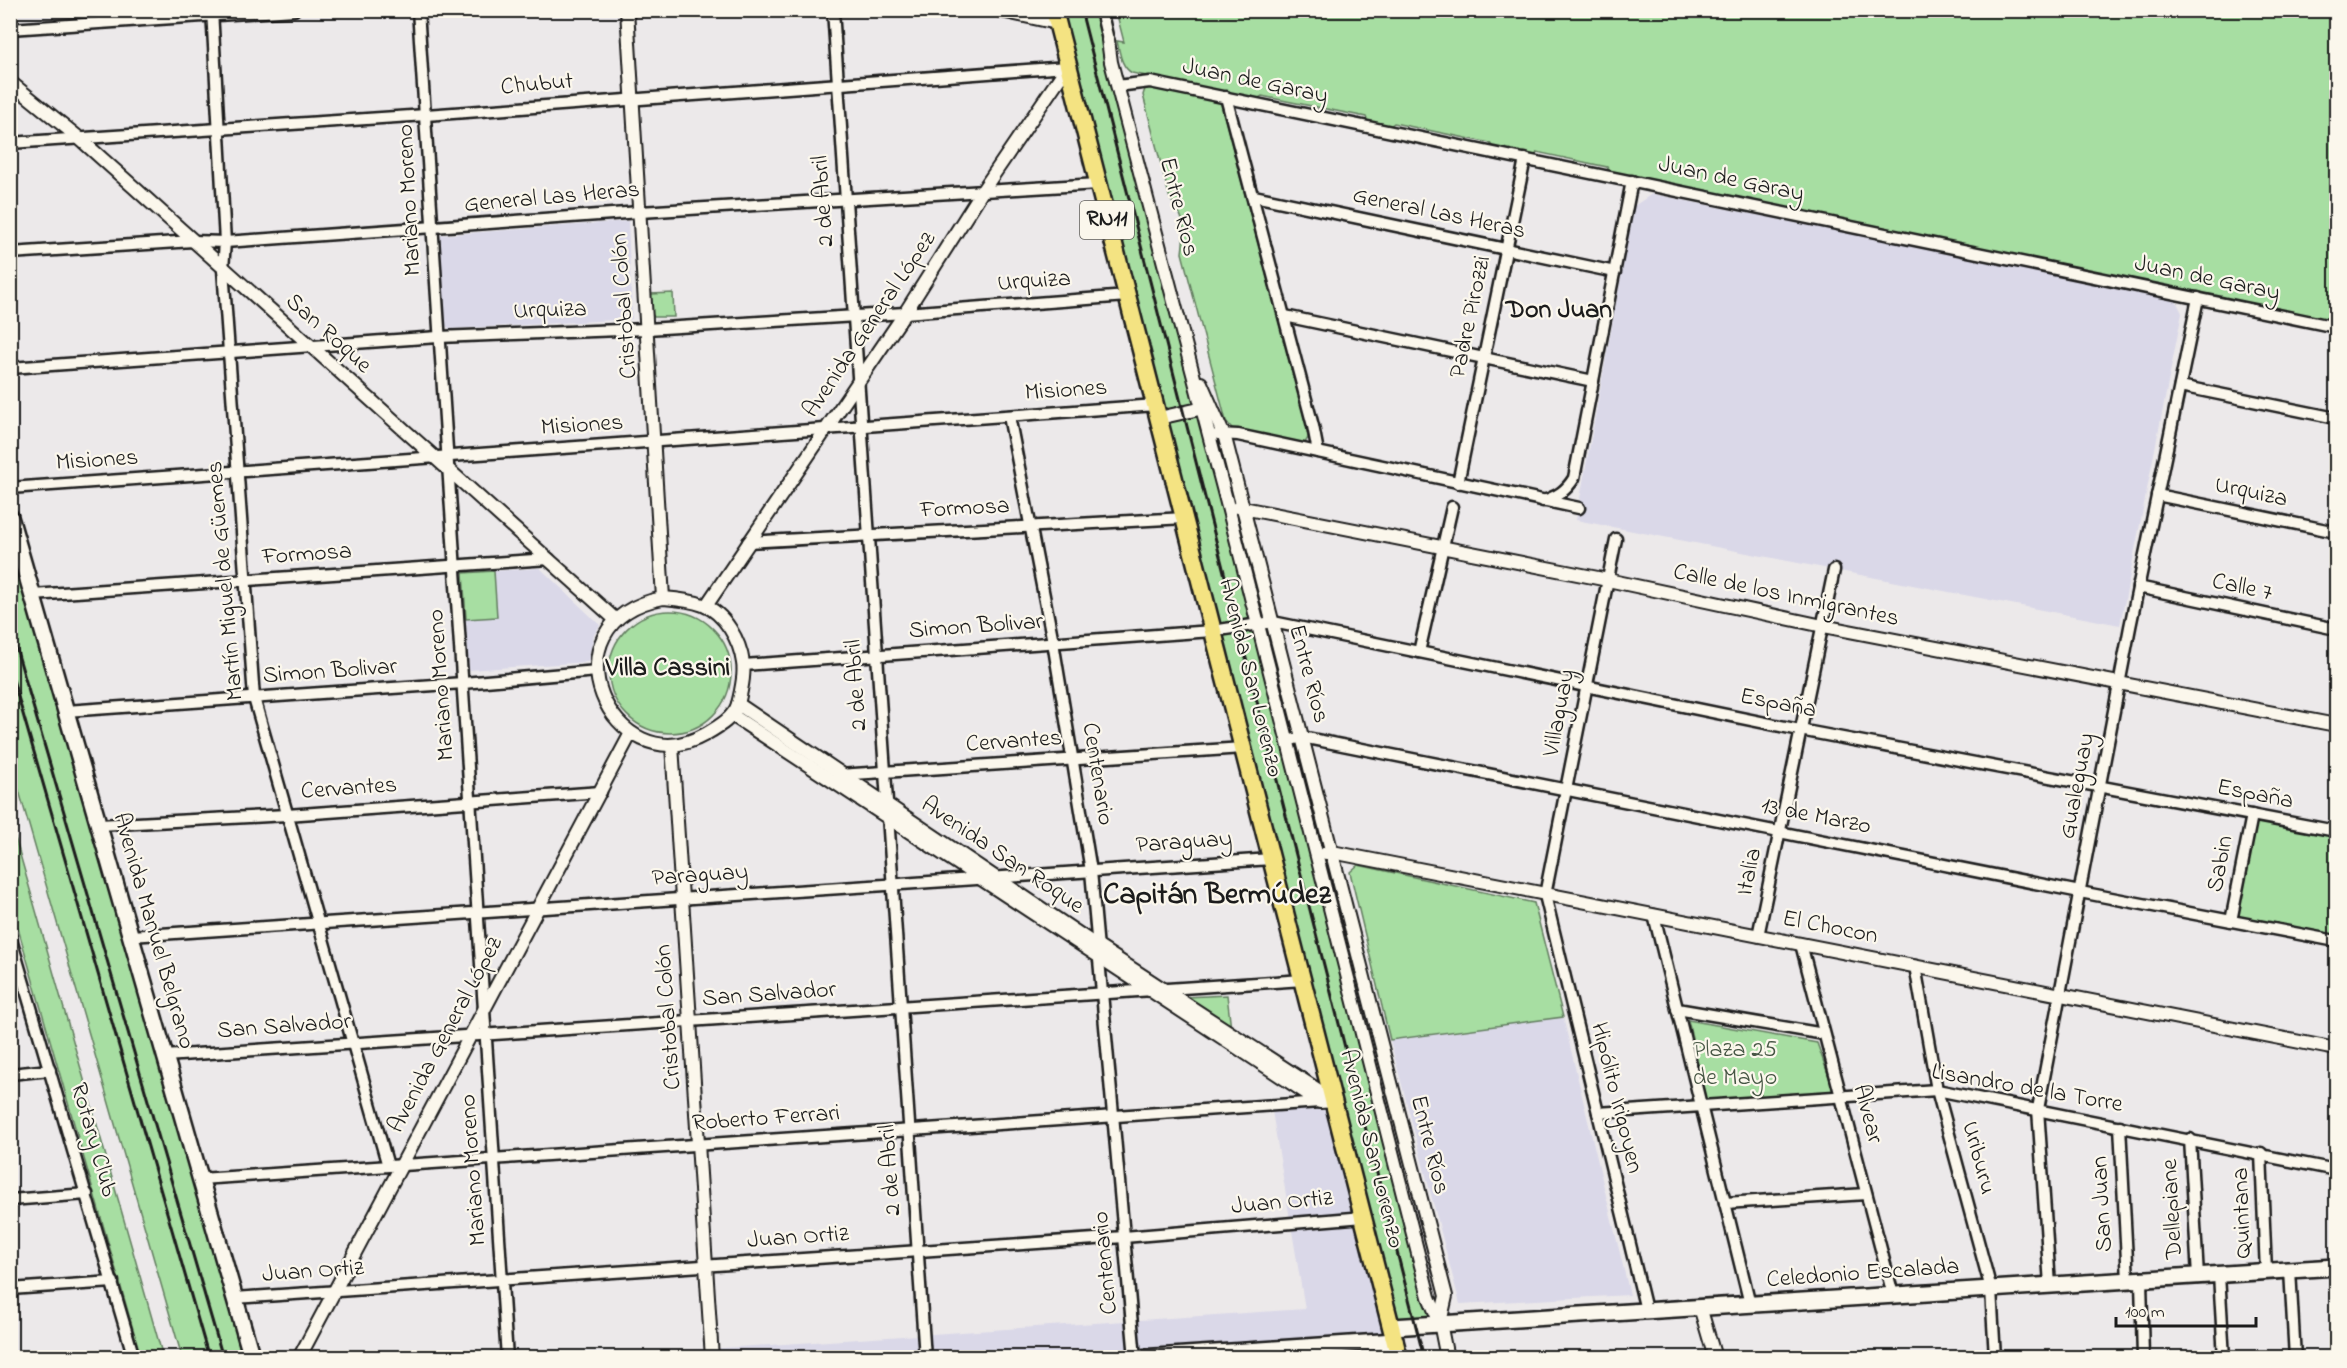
<svg xmlns="http://www.w3.org/2000/svg" width="2347" height="1368" font-family="'Indie Flower',sans-serif">
  <style>
    .built { fill: #dad8e8 }
    .green { fill: #a7dea2; stroke: #627d5f; stroke-width: 1.5 }
    .lines { fill: none; stroke-linecap: round; stroke-linejoin: round }
    .minor-casing { stroke: #1c1c1c; stroke-width: 15 }
    .tertiary-casing { stroke: #1c1c1c; stroke-width: 16 }
    .secondary-casing { stroke: #1c1c1c; stroke-width: 20 }
    .primary-casing { stroke: #1c1c1c; stroke-width: 21 }
    .minor { stroke: #fbf7ec; stroke-width: 10 }
    .tertiary { stroke: #fbf7ec; stroke-width: 12 }
    .secondary { stroke: #fbf7ec; stroke-width: 15 }
    .primary { stroke: #f4e382; stroke-width: 16 }
    .rail { stroke: #1c1c1c; stroke-width: 3 }
    .labels { text-anchor: middle; dominant-baseline: central; stroke-width: 4.5; stroke-linejoin: round; paint-order: stroke }
    .shield { fill: #fbf7ec; stroke: #5f5e5a; stroke-width: 1.5 }
    .shield-label { font-size: 22px; font-weight: bold; fill: #1c1c1c }
    .street-label { font-size: 24px; fill: #1c1c1c; stroke: #fbf7ec }
    .park-label { font-size: 24px; fill: #465644; stroke: #fbf7ec }
    .neighbourhood-label { font-size: 26px; font-weight: bold; fill: #1c1c1c; stroke: #fbf7ec }
    .district-label { font-size: 30px; font-weight: bold; fill: #1c1c1c; stroke: #fbf7ec }
  </style>
  <rect width="100%" height="100%" fill="#ece9ea"/>
  <filter id="ink" filterUnits="userSpaceOnUse"><feTurbulence type="fractalNoise" baseFrequency=".0167" numOctaves="2"/><feDisplacementMap in="SourceGraphic" scale="12" xChannelSelector="R" yChannelSelector="G"/><feConvolveMatrix kernelMatrix="1 2 1 2 8 2 1 2 1" color-interpolation-filters="sRGB"/></filter>
  <g filter="url(#ink)">
    <g class="built">
      <polygon points="1652,194 2175,299 2182,313 2120,625 1576,520 1634,206"/>
      <polygon points="628,221 632,319 450,329 444,324 439,238 442,235"/>
      <polygon points="540,568 600,625 594,635 588,662 469,670 463,573"/>
      <polygon points="1563,1017 1630,1295 1460,1304 1390,1040"/>
      <polygon points="1335,1101 1401,1358 575,1358 1305,1309 1271,1105"/>
    </g>
    <g class="green">
      <polygon points="1054,11 1101,11 1440,1323 1392,1327"/>
      <path d="M1116 11H2336V322L1610 172 1607 167 1537 152 1535 157 1493 148 1490 143 1394 123 1390 126 1368 122 1366 117 1262 96 1257 99 1132 73C1121 67 1120 53 1117 41L1124 42Z"/>
      <path d="M1153 86 1220 100 1306 424 1308 438 1305 443 1299 445 1235 432 1226 421 1182 253C1185 229 1186 218 1170 199L1143 95 1145 89Z"/>
      <polygon points="673,293 674,317 654,317 652,314 651,294"/>
      <polygon points="10,517 252,1357 182,1357 11,763"/>
      <polygon points="494,571 497,617 466,619 463,573"/>
      <circle cx="670" cy="672" r="61"/>
      <polygon points="2255,822 2336,837 2336,938 2235,919"/>
      <polygon points="11,823 163,1357 141,1357 11,904"/>
      <polygon points="1358,865 1534,903 1563,1017 1390,1040 1350,872"/>
      <polygon points="1227,995 1231,1029 1188,1002 1186,997"/>
      <polygon points="1688,1020 1817,1043 1834,1091 1706,1100"/>
    </g>
    <g class="lines">
      <g class="minor-casing">
        <g id="minor">
          <polyline points="212,10 225,242 223,269 254,698 388,1166"/>
          <polyline points="418,10 507,1358"/>
          <polyline points="833,10 925,1358"/>
          <polyline points="1101,10 1108,40"/>
          <polyline points="10,29 294,10"/>
          <polyline points="1117,86 1150,82 2336,327"/>
          <polyline points="1226,97 1313,426 1318,452"/>
          <polyline points="10,143 426,115 1067,67"/>
          <polyline points="1254,196 1615,272"/>
          <polyline points="10,253 193,241 225,242 640,212 1098,184"/>
          <polyline points="1285,316 1593,381"/>
          <polyline points="10,368 438,337 647,329 905,313 1127,296"/>
          <polyline points="2180,386 2336,418"/>
          <polyline points="1009,416 1053,642 1091,871 1135,1358"/>
          <polyline points="1218,434 1238,435 1579,508"/>
          <polyline points="1458,483 1525,159"/>
          <polyline points="10,488 1156,405"/>
          <polyline points="2157,495 2336,532"/>
          <path d="M1543 501C1558 496 1566 491 1574 478L1632 181"/>
          <polyline points="1616,539 1545,895 1646,1310"/>
          <polyline points="748,542 1185,518"/>
          <polyline points="2138,587 2336,629"/>
          <polyline points="33,595 549,559"/>
          <polyline points="1419,652 1452,507"/>
          <polyline points="744,665 1212,631 1273,622 1800,730 2336,831"/>
          <polyline points="66,711 463,683 597,671"/>
          <polyline points="1288,741 1302,737 2080,892 2336,941"/>
          <polyline points="839,775 1243,748"/>
          <polyline points="99,825 287,815 601,792"/>
          <polyline points="1654,915 1750,1304"/>
          <polyline points="2231,921 2252,815"/>
          <polyline points="10,936 134,1358"/>
          <polyline points="131,936 1271,859"/>
          <polyline points="1758,936 1834,570"/>
          <polyline points="1801,944 1893,1295"/>
          <polyline points="1915,966 1937,1090 1991,1289 1995,1358"/>
          <polyline points="1677,1009 1824,1034"/>
          <polyline points="165,1056 1303,980"/>
          <polyline points="10,1074 50,1070"/>
          <polyline points="1598,1113 1937,1090 2336,1170"/>
          <polyline points="2120,1126 2128,1280"/>
          <polyline points="2190,1139 2198,1276"/>
          <polyline points="2261,1153 2266,1272"/>
          <polyline points="200,1179 1320,1102"/>
          <polyline points="10,1200 87,1194"/>
          <polyline points="1725,1203 1866,1194"/>
          <polyline points="2290,1270 2295,1358"/>
          <polyline points="2219,1275 2224,1358"/>
          <polyline points="2141,1280 2143,1358"/>
          <polyline points="2050,1285 2038,1109 2130,627 2198,298"/>
          <polyline points="10,1289 113,1282"/>
          <polyline points="235,1298 1124,1237 1364,1217"/>
        </g>
      </g>
      <g class="tertiary-casing">
        <g id="tertiary">
          <polyline points="627,10 663,598"/>
          <polyline points="997,10 1057,23"/>
          <polyline points="1108,40 1111,62 1228,507 1429,1297 1440,1323 1447,1358"/>
          <polyline points="10,82 79,138 616,620"/>
          <polyline points="1201,383 1225,438 1446,1296 1440,1323"/>
          <polyline points="1159,418 1208,407"/>
          <polyline points="1238,507 1608,580 1823,626 2336,725"/>
          <path d="M663 598C676 599 690 600 703 605 725 613 740 641 743 663 745 674 741 692 738 704 734 718 718 727 706 734 612 788 538 622 663 598Z"/>
          <polyline points="706,606 905,313 983,190 1067,67"/>
          <polyline points="738,704 1097,946 1335,1101"/>
          <polyline points="732,715 1320,1102 1335,1101"/>
          <polyline points="672,745 712,1358"/>
          <polyline points="1326,853 1332,852 2336,1049"/>
          <polyline points="1700,1307 1715,1358"/>
          <polyline points="299,1358 631,733"/>
        </g>
      </g>
      <g class="secondary-casing">
        <g id="secondary">
          <polyline points="10,517 252,1358"/>
          <polyline points="1392,1327 2336,1267"/>
          <polyline points="1140,1358 1395,1341"/>
        </g>
      </g>
      <g class="primary-casing">
        <polyline id="primary" points="1054,10 1399,1358"/>
      </g>
      <use href="#minor" class="minor"/>
      <use href="#tertiary" class="tertiary"/>
      <use href="#secondary" class="secondary"/>
      <use href="#primary" class="primary"/>
      <g class="rail">
        <polyline points="1081,10 1424,1358"/>
        <polyline points="10,627 223,1358"/>
        <polyline points="10,669 209,1358"/>
      </g>
    </g>
  </g>
  <g class="labels">
    <rect class="shield" x="1080" y="201" width="54" height="38" rx="4.5"/>
    <g class="shield-label">
      <text x="1107" y="220">RN11</text>
    </g>
    <g class="street-label">
      <text transform="translate(1255 82) rotate(12)">Juan de Garay</text>
      <text transform="translate(537 85) rotate(-5)">Chubut</text>
      <text transform="translate(1731 180) rotate(12)">Juan de Garay</text>
      <text transform="translate(552 198) rotate(-5)">General Las Heras</text>
      <text transform="translate(410 200) rotate(-93)">Mariano Moreno</text>
      <text transform="translate(824 201) rotate(-94)">2 de Abril</text>
      <text transform="translate(1178 207) rotate(76)">Entre Ríos</text>
      <text transform="translate(1439 214) rotate(12)">General Las Heras</text>
      <text transform="translate(2207 279) rotate(12)">Juan de Garay</text>
      <text transform="translate(1034 282) rotate(-4)">Urquiza</text>
      <text transform="translate(625 306) rotate(-94)">Cristobal Colón</text>
      <text transform="translate(550 311) rotate(-2)">Urquiza</text>
      <text transform="translate(1471 317) rotate(-78)">Padre Pirozzi</text>
      <text transform="translate(870 325) rotate(-56)">Avenida General López</text>
      <text transform="translate(328 334) rotate(42)">San Roque</text>
      <text transform="translate(1066 391) rotate(-4)">Misiones</text>
      <text transform="translate(582 426) rotate(-4)">Misiones</text>
      <text transform="translate(97 461) rotate(-4)">Misiones</text>
      <text transform="translate(2251 493) rotate(12)">Urquiza</text>
      <text transform="translate(965 509) rotate(-3)">Formosa</text>
      <text transform="translate(307 555) rotate(-4)">Formosa</text>
      <text transform="translate(226 581) rotate(-95)">Martín Miguel de Güemes</text>
      <text transform="translate(2242 588) rotate(12)">Calle 7</text>
      <text transform="translate(1786 596) rotate(12)">Calle de los Inmigrantes</text>
      <text transform="translate(976 627) rotate(-4)">Simon Bolivar</text>
      <text transform="translate(330 672) rotate(-4)">Simon Bolivar</text>
      <text transform="translate(1308 674) rotate(75)">Entre Ríos</text>
      <text transform="translate(1250 678) rotate(76)">Avenida San Lorenzo</text>
      <text transform="translate(442 685) rotate(-94)">Mariano Moreno</text>
      <text transform="translate(857 685) rotate(-94)">2 de Abril</text>
      <text transform="translate(1778 704) rotate(11)">España</text>
      <text transform="translate(1560 713) rotate(-79)">Villaguay</text>
      <text transform="translate(1014 742) rotate(-4)">Cervantes</text>
      <text transform="translate(1097 774) rotate(81)">Centenario</text>
      <text transform="translate(2078 786) rotate(-79)">Gualeguay</text>
      <text transform="translate(349 789) rotate(-4)">Cervantes</text>
      <text transform="translate(2255 795) rotate(11)">España</text>
      <text transform="translate(1816 817) rotate(11)">13 de Marzo</text>
      <text transform="translate(1184 843) rotate(-4)">Paraguay</text>
      <text transform="translate(1002 856) rotate(34)">Avenida San Roque</text>
      <text transform="translate(2221 864) rotate(-79)">Sabin</text>
      <text transform="translate(1750 872) rotate(-78)">Italia</text>
      <text transform="translate(700 876) rotate(-4)">Paraguay</text>
      <text transform="translate(1830 928) rotate(11)">El Chocon</text>
      <text transform="translate(153 931) rotate(74)">Avenida Manuel Belgrano</text>
      <text transform="translate(769 995) rotate(-4)">San Salvador</text>
      <text transform="translate(669 1017) rotate(-94)">Cristobal Colón</text>
      <text transform="translate(284 1027) rotate(-4)">San Salvador</text>
      <text transform="translate(446 1035) rotate(-62)">Avenida General López</text>
      <text transform="translate(2027 1089) rotate(10)">Lisandro de la Torre</text>
      <text transform="translate(1616 1098) rotate(76)">Hipólito Irigoyen</text>
      <text transform="translate(1867 1114) rotate(75)">Alvear</text>
      <text transform="translate(766 1119) rotate(-4)">Roberto Ferrari</text>
      <text transform="translate(93 1140) rotate(74)">Rotary Club</text>
      <text transform="translate(1429 1145) rotate(76)">Entre Ríos</text>
      <text transform="translate(1371 1149) rotate(76)">Avenida San Lorenzo</text>
      <text transform="translate(1978 1158) rotate(75)">Uriburu</text>
      <text transform="translate(474 1170) rotate(-94)">Mariano Moreno</text>
      <text transform="translate(891 1170) rotate(-94)">2 de Abril</text>
      <text transform="translate(1282 1203) rotate(-5)">Juan Ortiz</text>
      <text transform="translate(2103 1204) rotate(-93)">San Juan</text>
      <text transform="translate(2173 1209) rotate(-93)">Dellepiane</text>
      <text transform="translate(2243 1213) rotate(-92)">Quintana</text>
      <text transform="translate(798 1238) rotate(-4)">Juan Ortiz</text>
      <text transform="translate(1106 1263) rotate(-95)">Centenario</text>
      <text transform="translate(313 1272) rotate(-4)">Juan Ortiz</text>
      <text transform="translate(1863 1274) rotate(-4)">Celedonio Escalada</text>
    </g>
    <g class="park-label">
      <text x="1735" y="1050">Plaza 25<tspan x="1735" dy="28">de Mayo</tspan></text>
    </g>
    <g class="neighbourhood-label">
      <text x="1559" y="311">Don Juan</text>
      <text x="668" y="669">Villa Cassini</text>
    </g>
    <g class="district-label">
      <text x="1217" y="896">Capitán Bermúdez</text>
    </g>
  </g>
  <rect width="2347" height="1368" fill="none" stroke="#fbf7ec" stroke-width="36"/>
  <rect x="18" y="18" width="2311" height="1332" fill="none" stroke="#1c1c1c" stroke-width="2" filter="url(#ink)"/>
  <path d="M2116 1317v9h140v-9" fill="none" stroke="#1c1c1c" stroke-width="3"/>
  <text x="2125" y="1317" font-size="18" fill="#1c1c1c" stroke="#fbf7ec" stroke-width="4.5" paint-order="stroke">100 m</text>
</svg>
